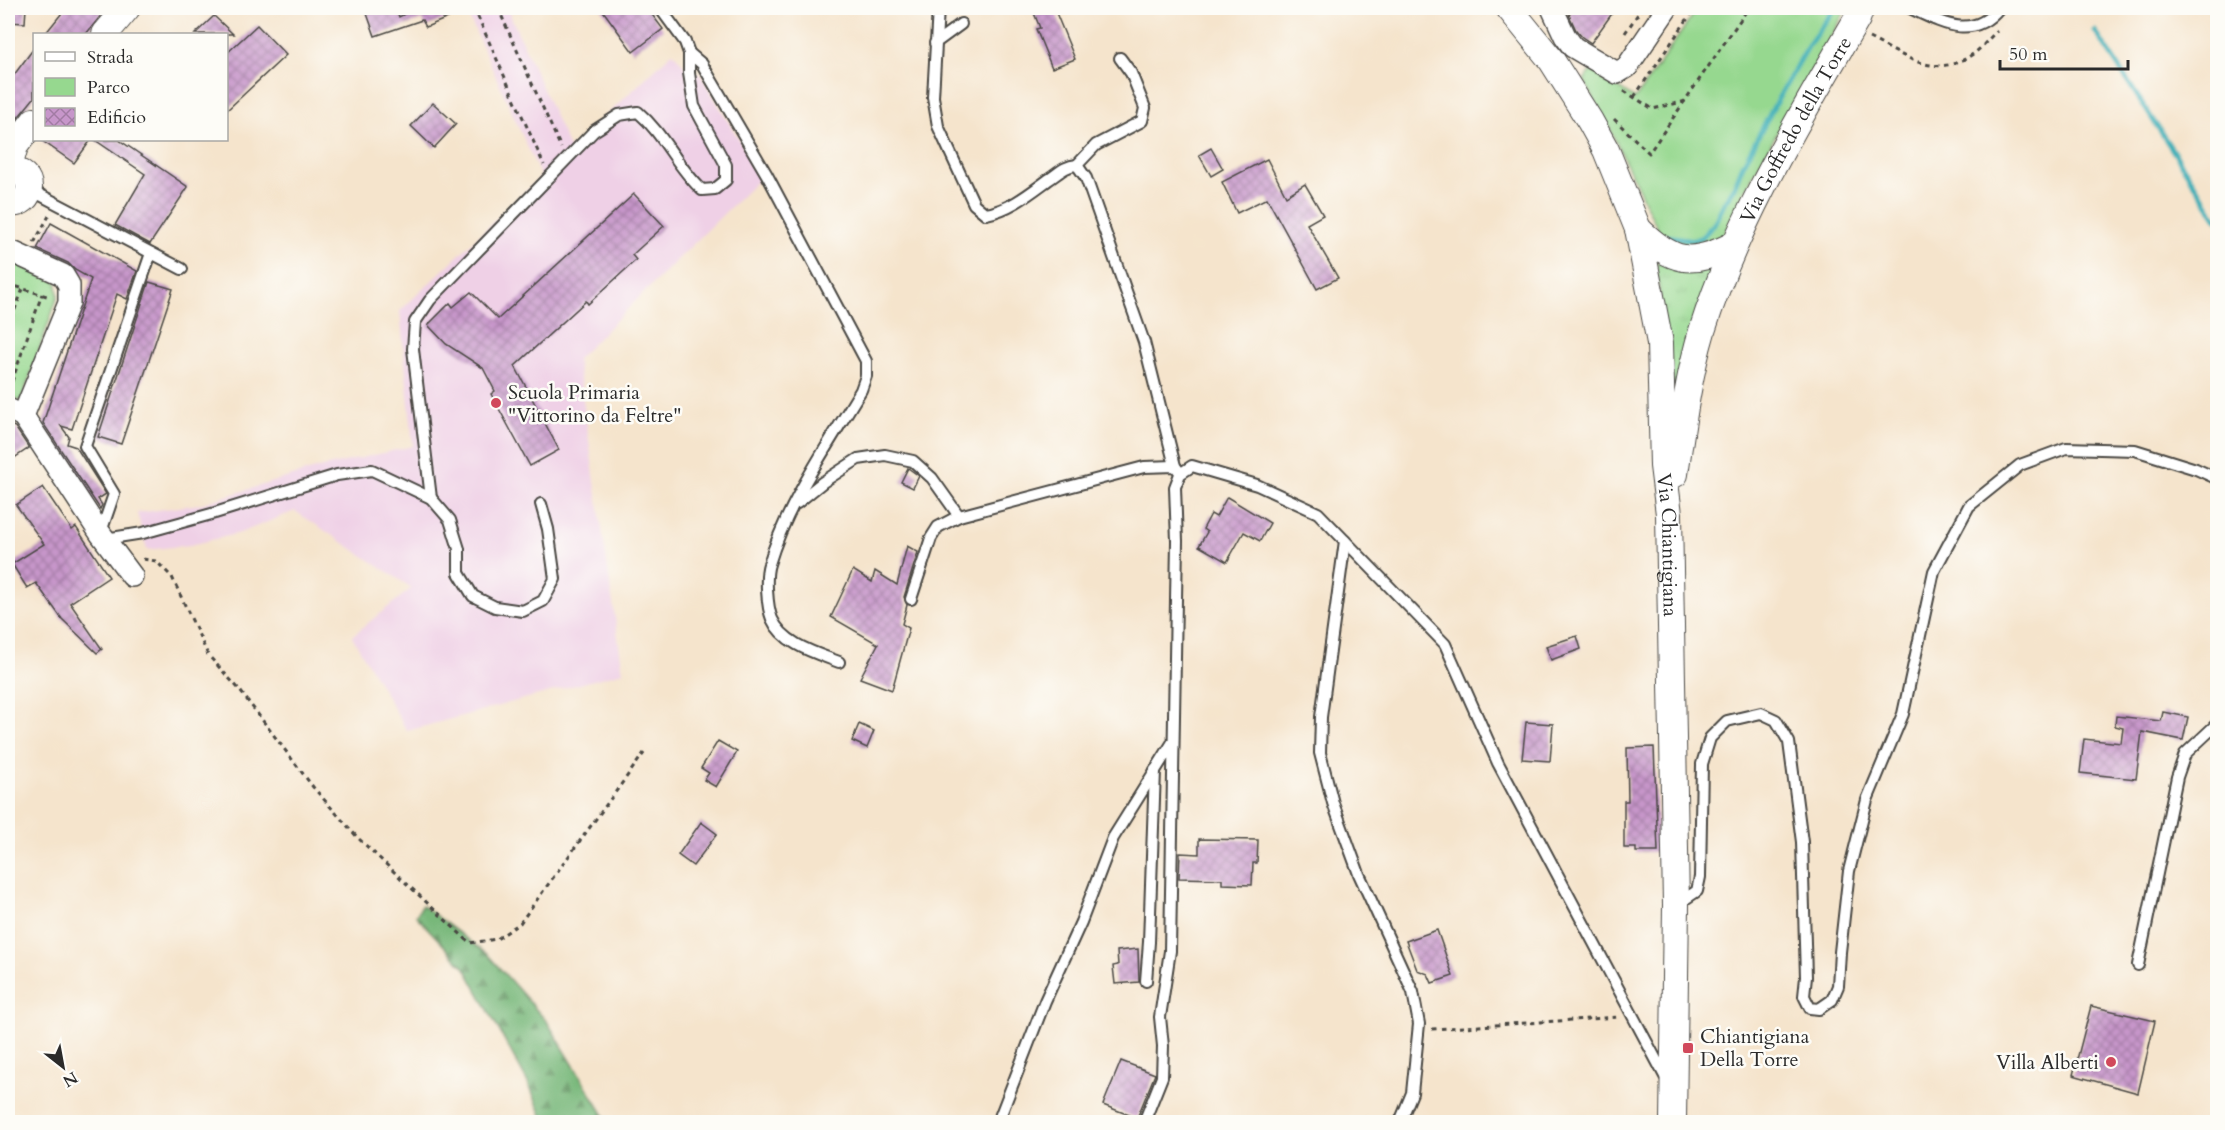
<svg xmlns="http://www.w3.org/2000/svg" width="2225" height="1130" font-family="Cardo,serif">
  <style>
    .built { fill: #efd0e6 }
    .grass { fill: url(#grass-tufts); stroke: #60825d; stroke-width: 1.5 }
    .forest { fill: url(#forest-firs); stroke: #527252; stroke-width: 1.5 }
    .green { fill: #96d88f; stroke: #60825d; stroke-width: 1.5 }
    .lines { fill: none; stroke-linecap: round; stroke-linejoin: round }
    .stream { stroke: #3eafb7; stroke-width: 5 }
    .building { fill: url(#building-cross-hatch) }
    .service-casing { stroke: #494743; stroke-width: 14 }
    .minor-casing { stroke: #494743; stroke-width: 24 }
    .tertiary-casing { stroke: #494743; stroke-width: 28 }
    .path { stroke: #494743; stroke-width: 3; stroke-dasharray: 4.5 4.5; stroke-linecap: butt }
    .service { stroke: #fff; stroke-width: 10 }
    .minor { stroke: #fff; stroke-width: 21 }
    .tertiary { stroke: #fff; stroke-width: 26 }
    .poi-dot { fill: #d1495b; stroke: #fdfcf7; stroke-width: 2 }
    .labels { text-anchor: middle; dominant-baseline: central; stroke-width: 5; stroke-linejoin: round; paint-order: stroke }
    .street-label { font-size: 20px; fill: #2b2b2b; stroke: #fdfcf7 }
    .poi-label { font-size: 20px; fill: #2b2b2b; stroke: #fdfcf7; text-anchor: start }
  </style>
  <defs>
    <pattern id="grass-tufts" width="24" height="20" patternUnits="userSpaceOnUse" patternTransform="scale(1.5)"><rect width="24" height="20" fill="#96d88f"/><path d="M3 7l-1-3M5 7V3M7 7l1-3M15 17l-1-3M17 17v-4M19 17l1-3" fill="none" stroke="#81ba7c"/></pattern>
    <pattern id="forest-firs" width="22" height="20" patternUnits="userSpaceOnUse" patternTransform="scale(1.5)"><rect width="22" height="20" fill="#78b87a"/><path d="M5 1l3.5 6h-7zM16 11l3.5 6h-7z" fill="#639664"/></pattern>
    <pattern id="building-cross-hatch" width="8" height="8" patternUnits="userSpaceOnUse" patternTransform="scale(1.5)"><rect width="8" height="8" fill="#c796ca"/><path d="M0 0l8 8M0 8l8-8" fill="none" stroke="#a27ba4"/></pattern>
  </defs>
  <rect width="100%" height="100%" fill="#fdfcf7"/>
  <filter id="ink" filterUnits="userSpaceOnUse"><feTurbulence type="fractalNoise" baseFrequency=".0167" numOctaves="2"/><feDisplacementMap in="SourceGraphic" scale="12" xChannelSelector="R" yChannelSelector="G"/><feConvolveMatrix kernelMatrix="1 2 1 2 8 2 1 2 1" color-interpolation-filters="sRGB"/></filter>
  <filter id="wash" filterUnits="userSpaceOnUse"><feTurbulence type="fractalNoise" baseFrequency=".008" numOctaves="4" result="noise"/><feDisplacementMap in="SourceGraphic" scale="24" xChannelSelector="R" yChannelSelector="G"/><feGaussianBlur stdDeviation="1.35" result="paint"/><feColorMatrix in="noise" values="0 0 0 0 0 0 0 0 0 0 0 0 0 0 0 0 0 1.4 0 .05"/><feComposite in="paint" operator="in"/></filter>
  <g filter="url(#wash)">
    <rect width="100%" height="100%" fill="#f5e4cc"/>
    <polygon class="built" points="465,8 507,8 570,150 673,52 689,72 700,74 761,177 577,359 623,672 407,731 352,636 412,588 295,511 240,533 190,545 147,550 137,513 200,504 319,468 413,446 400,311 541,177"/>
    <polygon class="grass" points="1718,260 1673,403 1656,263"/>
    <polygon class="forest" points="422,905 488,955 548,1023 608,1122 545,1122 528,1083 465,968 416,916"/>
    <g class="green">
      <path d="M1698 8H1847L1745 190 1722 238C1698 248 1684 250 1661 236L1610 129 1584 80 1592 70 1635 99Z"/>
      <polygon points="8,256 56,278 58,296 21,401 8,396"/>
    </g>
    <g class="lines">
      <g class="stream">
        <polyline points="2095,31 2218,220"/>
        <polyline points="1665,236 1694,240 1702,237 1714,224 1725,201 1733,190 1742,167 1779,97 1810,43 1835,8"/>
      </g>
    </g>
    <g id="blocks">
      <g class="building">
        <polygon points="8,8 26,8 25,23 8,22"/>
        <polygon points="66,8 107,8 86,34 45,34"/>
        <polygon points="365,8 396,8 399,17 416,8 472,8 426,27 422,20 375,36"/>
        <polygon points="601,8 647,8 663,29 633,52"/>
        <polygon points="1032,8 1054,8 1075,59 1052,68 1036,29 1040,28"/>
        <polygon points="1574,8 1616,8 1591,43 1582,37 1576,30 1569,15"/>
        <polygon points="214,16 233,34 195,34"/>
        <polygon points="257,25 286,55 226,111 226,54"/>
        <polygon points="34,48 34,98 16,120 8,114 8,83"/>
        <polygon points="433,103 456,124 434,148 411,126"/>
        <polygon points="41,140 91,140 74,163"/>
        <polygon points="95,140 119,140 188,187 150,244 115,225 145,174"/>
        <polygon points="1211,148 1223,169 1211,176 1199,155"/>
        <polygon points="1267,159 1286,196 1305,184 1323,215 1307,224 1338,278 1317,289 1267,198 1237,213 1222,182"/>
        <polygon points="634,194 664,226 632,255 636,260 588,304 586,301 515,366 559,450 530,466 491,394 495,391 483,368 446,344 428,325 450,303 453,307 471,292 498,319"/>
        <polygon points="51,223 137,271 127,299 117,294 72,429 61,426 69,437 67,444 76,447 106,494 98,499 102,505 100,509 43,423 91,279 75,270 68,263 37,249"/>
        <polygon points="149,282 173,289 121,444 98,437"/>
        <polygon points="8,424 15,427 29,448 8,462"/>
        <polygon points="908,468 919,476 913,488 901,482"/>
        <polygon points="43,487 72,530 76,527 109,577 70,603 102,649 97,653 62,619 36,583 27,588 12,564 44,544 16,505"/>
        <polygon points="1227,497 1270,523 1260,541 1244,532 1227,562 1199,546 1207,532 1203,529 1211,514 1216,517"/>
        <polygon points="907,546 918,552 904,597 907,605 902,624 909,628 892,690 860,678 878,644 831,617 853,570 872,582 875,571 897,585"/>
        <polygon points="1577,636 1581,649 1551,660 1546,646"/>
        <polygon points="2163,712 2188,717 2183,740 2142,732 2136,779 2080,773 2084,739 2121,743 2123,728 2115,726 2116,716 2161,721"/>
        <polygon points="1526,722 1553,724 1550,761 1522,759"/>
        <polygon points="859,724 874,731 867,748 852,741"/>
        <polygon points="718,741 737,752 716,787 704,780 709,773 701,768"/>
        <polygon points="1654,747 1658,852 1636,852 1636,848 1624,848 1624,801 1628,801 1627,748"/>
        <polygon points="701,822 717,834 693,866 678,855"/>
        <polygon points="1199,839 1258,840 1257,863 1253,863 1252,885 1222,884 1222,879 1179,878 1180,853 1199,854"/>
        <polygon points="1437,930 1453,976 1432,983 1428,974 1417,970 1406,941"/>
        <polygon points="1138,949 1139,982 1115,984 1113,966 1118,965 1117,951"/>
        <polygon points="2091,1006 2155,1021 2138,1093 2073,1075"/>
        <polygon points="1121,1061 1155,1074 1137,1118 1103,1105"/>
      </g>
    </g>
  </g>
  <g filter="url(#ink)">
    <use href="#blocks" fill-opacity="0" stroke="#494743" stroke-width="1.5"/>
    <g class="lines">
      <g class="service-casing">
        <g id="service">
          <path d="M938 8 933 97 938 126 974 204 986 214C1009 210 1029 194 1048 180 1059 173 1064 166 1077 165L1086 178 1144 342 1175 466"/>
          <path d="M1910 8C1942 23 1972 41 1999 8"/>
          <polyline points="935,43 961,24"/>
          <path d="M689 53 702 64 767 175 866 361V376L861 390C829 444 787 503 769 564 765 576 767 607 772 619 783 644 815 653 839 662"/>
          <polyline points="1077,165 1096,145 1142,121 1145,108 1131,73 1120,58"/>
          <polyline points="29,189 182,269"/>
          <path d="M431 498 413 349 415 322 430 300 594 131 619 115 638 112C665 135 676 166 702 190L715 189 726 180V165L694 106 689 73V53L685 42 660 8"/>
          <polyline points="797,503 823,482 858,459 885,455 913,461 932,478 959,516"/>
          <polyline points="101,532 114,494 85,446 151,253"/>
          <polyline points="105,539 143,533 215,513 337,475 372,470 431,498 450,520 459,549 459,573 473,596 495,607 523,611 543,601 555,579 548,529 541,504"/>
          <polyline points="1345,541 1321,717 1320,753 1333,803 1359,874 1413,992 1419,1024 1412,1093 1400,1122"/>
          <polyline points="911,599 931,538 938,527 959,516 1144,467 1175,466 1179,471"/>
          <polyline points="1679,903 1697,891 1700,877 1702,764 1710,738 1727,721 1761,713 1776,720 1789,742 1802,842 1806,977 1804,996 1810,1008 1819,1009 1832,1000 1838,986 1840,952 1849,871 1867,800 1903,714 1934,571 1969,506 2020,465 2066,448 2135,450 2196,469 2218,479"/>
          <polyline points="2138,965 2177,777 2185,754 2218,723"/>
          <polyline points="1146,981 1149,942 1155,770"/>
          <polyline points="8,1119 11,1122"/>
          <polyline points="998,1122 1045,1001 1081,922 1113,838 1173,742"/>
          <polyline points="1144,1122 1162,1077 1163,1046 1160,1017 1170,951 1177,541 1175,487 1180,474 1192,466 1257,485 1318,513 1445,644 1498,763 1668,1082"/>
        </g>
      </g>
      <g class="minor-casing">
        <g id="minor">
          <polyline points="1552,8 1565,36 1573,47 1617,73 1627,67 1667,8"/>
          <polyline points="8,250 63,275 69,285 69,303 23,416 8,409"/>
          <polyline points="23,416 100,533 132,576"/>
        </g>
      </g>
      <g class="tertiary-casing">
        <g id="tertiary">
          <path id="s1" d="M1509 8 1552 61 1590 121 1606 150 1638 229 1660 343 1663 466 1669 514 1676 905 1673 1122"/>
          <polyline points="105,34 127,8"/>
          <path d="M8 171C37 168 35 208 8 203"/>
          <polyline points="8,171 15,146 34,121"/>
          <path d="M1638 229C1673 263 1691 267 1735 244"/>
          <path id="s2" d="M1675 474C1682 426 1688 378 1702 331 1737 220 1799 119 1857 19L1861 8"/>
        </g>
      </g>
      <g class="path">
        <polyline points="474,8 544,165"/>
        <polyline points="498,8 561,148"/>
        <polyline points="1625,33 1642,8"/>
        <path d="M1869 38C1904 55 1935 81 1973 54 1982 48 1989 38 1997 31"/>
        <polyline points="1624,91 1653,109 1686,101"/>
        <polyline points="1634,97 1695,8"/>
        <polyline points="1614,119 1649,153 1747,10 1751,8"/>
        <polyline points="34,243 50,214"/>
        <polyline points="8,284 50,297"/>
        <polyline points="8,327 23,289"/>
        <polyline points="9,390 42,294"/>
        <polyline points="143,559 156,561 172,577 208,655 238,688 313,787 358,838 470,943 497,939 520,923 644,753"/>
        <polyline points="1432,1029 1620,1017"/>
      </g>
      <use href="#service" class="service"/>
      <use href="#minor" class="minor"/>
      <use href="#tertiary" class="tertiary"/>
    </g>
  </g>
  <g class="poi-dot">
    <circle cx="496" cy="403" r="6"/>
    <rect x="1682" y="1042" width="12" height="12" rx="3"/>
    <circle cx="2111" cy="1062" r="6"/>
  </g>
  <g class="labels">
    <g class="street-label">
      <text stroke="none"><textPath href="#s2" startOffset="368">Via Goffredo della Torre</textPath></text>
      <text stroke="none"><textPath href="#s1" startOffset="576">Via Chiantigiana</textPath></text>
    </g>
    <g class="poi-label">
      <text x="508" y="392">Scuola Primaria<tspan x="508" dy="23">"Vittorino da Feltre"</tspan></text>
      <text x="1700" y="1036">Chiantigiana<tspan x="1700" dy="23">Della Torre</tspan></text>
      <text x="2099" y="1062" text-anchor="end">Villa Alberti</text>
    </g>
  </g>
  <rect width="2225" height="1130" fill="none" stroke="#fdfcf7" stroke-width="30"/>
  <rect x="33" y="33" width="195" height="108" fill="#fdfcf7" stroke="#a9a8a5" stroke-width="1.5"/>
  <rect x="45" y="52" width="30" height="9" fill="#ffffff" stroke="#a9a8a5" stroke-width="1.5"/>
  <text x="87" y="63" font-size="18" fill="#2b2b2b">Strada</text>
  <rect x="45" y="78" width="30" height="18" fill="#96d88f" stroke="#a9a8a5" stroke-width="1.5"/>
  <text x="87" y="93" font-size="18" fill="#2b2b2b">Parco</text>
  <rect x="45" y="108" width="30" height="18" fill="url(#building-cross-hatch)" stroke="#a9a8a5" stroke-width="1.5"/>
  <text x="87" y="123" font-size="18" fill="#2b2b2b">Edificio</text>
  <g transform="translate(63 1067) rotate(149)" stroke="#fdfcf7" stroke-width="4.5" paint-order="stroke">
  <path d="M0-4.5L10 22L0 15L-10 22Z" fill="#2b2b2b"/>
  <text y="-9" font-size="16" font-weight="bold" text-anchor="middle" fill="#2b2b2b">N</text>
  </g>
  <path d="M2000 60v9h128v-9" fill="none" stroke="#2b2b2b" stroke-width="3"/>
  <text x="2009" y="60" font-size="18" fill="#2b2b2b" stroke="#fdfcf7" stroke-width="4.5" paint-order="stroke">50 m</text>
</svg>
